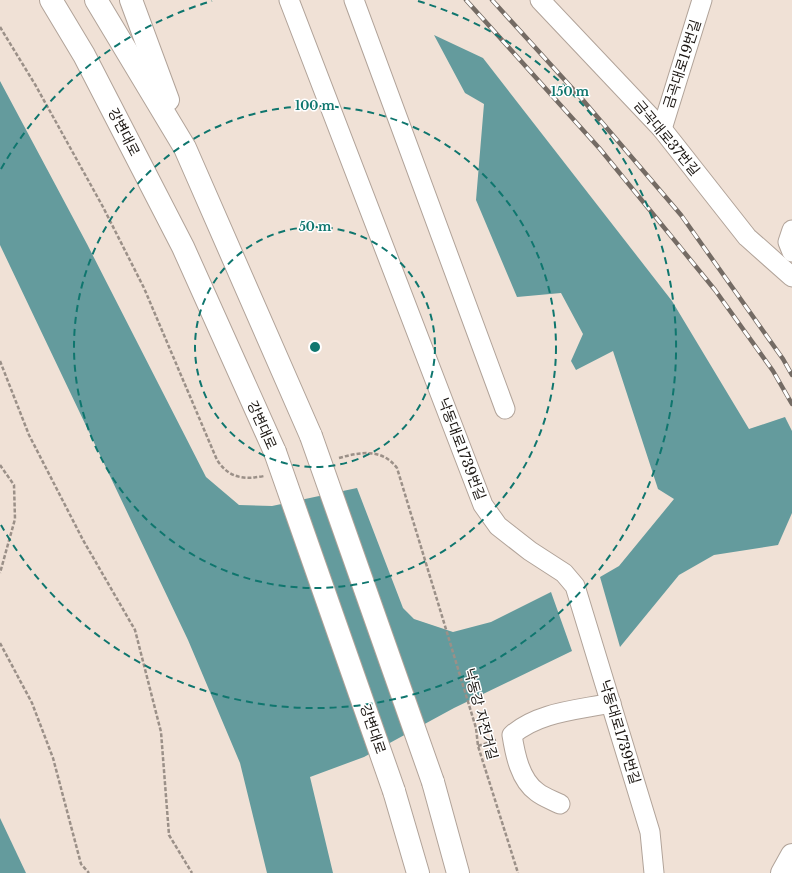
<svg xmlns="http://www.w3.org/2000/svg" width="792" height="873" font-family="'Libre Baskerville','Noto Sans KR',serif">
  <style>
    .water { fill: #649b9d }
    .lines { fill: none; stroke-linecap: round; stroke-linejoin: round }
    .minor-casing { stroke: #b1a399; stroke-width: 21 }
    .major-casing { stroke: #b1a399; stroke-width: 24 }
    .highway-casing { stroke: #b1a399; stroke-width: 24 }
    .path { stroke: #9b9088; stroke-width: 2.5; stroke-dasharray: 4 2; stroke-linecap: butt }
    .minor { stroke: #fff; stroke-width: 19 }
    .major { stroke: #fff; stroke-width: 22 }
    .highway { stroke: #fff; stroke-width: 22 }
    .rail-casing { stroke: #746b64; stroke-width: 4.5 }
    .rail { stroke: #fff; stroke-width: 3; stroke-dasharray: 9; stroke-linecap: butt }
    .highway-bridge-casing { stroke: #b1a399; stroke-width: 24; stroke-linecap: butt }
    .highway-bridge { stroke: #fff; stroke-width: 22 }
    .ring { fill: none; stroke: #0f766e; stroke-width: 2; stroke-dasharray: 7 5 }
    .labels { text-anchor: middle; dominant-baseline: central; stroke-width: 3; stroke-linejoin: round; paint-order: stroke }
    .street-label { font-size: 14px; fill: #1b1612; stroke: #fff }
    .centre { fill: #0f766e; stroke: #fff; stroke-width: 2 }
    .ring-label { font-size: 12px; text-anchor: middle; font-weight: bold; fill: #0f766e; stroke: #fff; stroke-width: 3; stroke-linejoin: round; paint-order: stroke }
  </style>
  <rect width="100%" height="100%" fill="#f0e1d6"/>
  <g class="water">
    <polygon points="434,35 483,58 672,301 749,429 785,417 792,431 792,513 778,545 714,555 679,575 620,647 600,577 619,566 674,499 658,489 613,351 576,370 571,361 583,334 561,293 517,297 476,200 484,104 465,93"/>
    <polygon points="0,81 87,244 206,477 239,505 272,506 357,488 403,608 414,619 453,632 491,622 551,592 572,651 454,708 364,757 310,777 333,873 267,873 240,763 188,640 0,245"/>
    <polygon points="0,818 26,873 0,873"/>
  </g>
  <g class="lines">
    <g class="minor-casing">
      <g id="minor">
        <polyline points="289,0 483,505 498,526 530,551 564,573 575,586 650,832 654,873"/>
        <polyline points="354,0 505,409"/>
        <polyline points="540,0 662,129 747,237 792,277"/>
        <polyline points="662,129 702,0"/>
        <polyline points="792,230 788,242 792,252"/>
        <path d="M560 804C552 800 543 797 537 792 520 780 515 754 512 735 538 712 578 710 611 703"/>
      </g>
    </g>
    <g class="major-casing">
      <polyline id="major" points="782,873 792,855"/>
    </g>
    <g class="highway-casing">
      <g id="highway">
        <polyline points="51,0 84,55 183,247 275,452"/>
        <polyline points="96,0 185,148 311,436"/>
        <polyline points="131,0 168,100"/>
        <polyline points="433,782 458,873"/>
        <polyline points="394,791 418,873"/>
      </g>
    </g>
    <g class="path">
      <path d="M0 27 36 86 103 207 144 288 217 460C229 478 243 480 264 476"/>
      <polyline points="0,361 29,435 83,540 135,630 161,732 169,835 192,873"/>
      <path d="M339 458C360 452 382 448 397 468L476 728 478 746 518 873"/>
      <polyline points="0,465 14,485 15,519 0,573"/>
      <polyline points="0,643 32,703 53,758 81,864 89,873"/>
      <polyline points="478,746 496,740"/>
    </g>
    <use href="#minor" class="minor"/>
    <use href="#major" class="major"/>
    <use href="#highway" class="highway"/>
    <g class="rail-casing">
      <g id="rail">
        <polyline points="466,0 600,149 715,290 773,371 792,404"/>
        <polyline points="492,0 582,99 681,215 783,359 792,375"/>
      </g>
    </g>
    <use href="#rail" class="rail"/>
    <g class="highway-bridge-casing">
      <g id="highway-bridge">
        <polyline points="311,436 433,782"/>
        <polyline points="275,452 394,791"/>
      </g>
    </g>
    <use href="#highway-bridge" class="highway-bridge"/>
  </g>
  <g class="ring">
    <circle cx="315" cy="347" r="120"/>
    <circle cx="315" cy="347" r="241"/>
    <path d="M1 169A361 361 0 0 1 212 1M418 1A361 361 0 1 1 1 525"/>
  </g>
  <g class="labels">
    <g class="street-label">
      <text transform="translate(682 64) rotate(-72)">금곡대로19번길</text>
      <text transform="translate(124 132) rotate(63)">강변대로</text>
      <text transform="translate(667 138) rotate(50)">금곡대로37번길</text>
      <text transform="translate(262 425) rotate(66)">강변대로</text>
      <text transform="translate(462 449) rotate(69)">낙동대로1739번길</text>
      <text transform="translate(481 714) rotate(75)">낙동강 자전거길</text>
      <text transform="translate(373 729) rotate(71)">강변대로</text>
      <text transform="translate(620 732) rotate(73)">낙동대로1739번길</text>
    </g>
  </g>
  <circle cx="315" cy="347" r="6" class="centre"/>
  <g class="ring-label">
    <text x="570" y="96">150 m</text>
    <text x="315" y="110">100 m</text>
    <text x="315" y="231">50 m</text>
  </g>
</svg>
